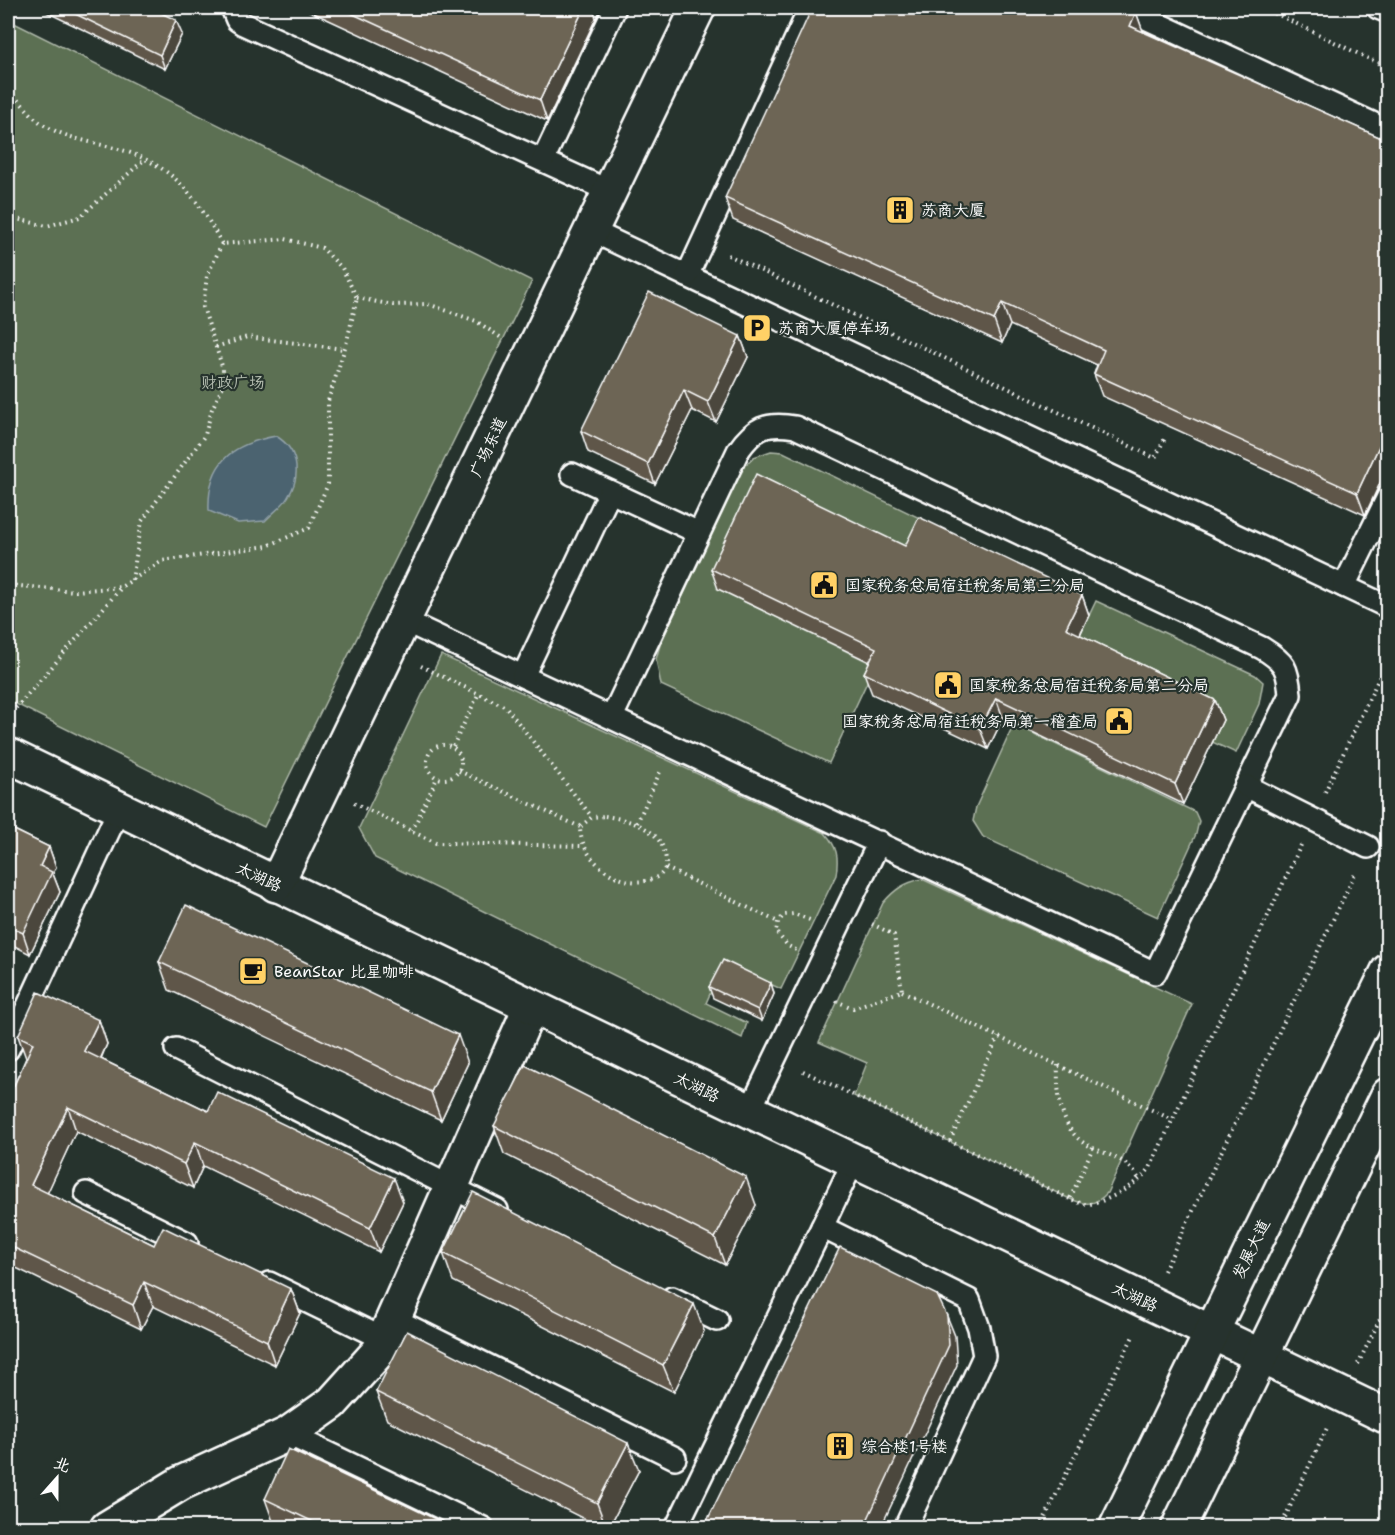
<svg xmlns="http://www.w3.org/2000/svg" width="1395" height="1535" font-family="'Shantell Sans','LXGW WenKai TC',sans-serif">
  <style>
    .green { fill: #5b6f52; stroke: #adb7a8; stroke-width: 1.5 }
    .water { fill: #4b6470; stroke: #93a2a9; stroke-width: 1.5 }
    .lines { fill: none; stroke-linecap: round; stroke-linejoin: round }
    .lane-casing { stroke: #fff; stroke-width: 26 }
    .street-casing { stroke: #fff; stroke-width: 38 }
    .secondary-casing { stroke: #fff; stroke-width: 38 }
    .primary-casing { stroke: #fff; stroke-width: 38 }
    .path { stroke: #fff; stroke-width: 4; stroke-dasharray: 1.5 4.5; stroke-linecap: butt }
    .lane { stroke: #26332d; stroke-width: 21 }
    .street { stroke: #26332d; stroke-width: 33 }
    .secondary { stroke: #26332d; stroke-width: 33 }
    .primary { stroke: #26332d; stroke-width: 33 }
    .wall { fill: #5e5749; stroke: #fff; stroke-width: 1.5 }
    .shaded-wall { fill: #4c473c; stroke: #fff; stroke-width: 1.5 }
    .building { fill: #6d6555; stroke: #fff; stroke-width: 1.5 }
    .labels { text-anchor: middle; dominant-baseline: central; stroke-width: 4.5; stroke-linejoin: round; paint-order: stroke }
    .poi-label { font-size: 16px; fill: #fff; stroke: #26332d; text-anchor: start }
    .park-label { font-size: 16px; fill: #b5beb1; stroke: #26332d }
    .street-label { font-size: 16px; fill: #fff; stroke: #26332d }
  </style>
  <rect width="100%" height="100%" fill="#26332d"/>
  <filter id="ink" filterUnits="userSpaceOnUse"><feTurbulence type="fractalNoise" baseFrequency=".0167" numOctaves="2"/><feDisplacementMap in="SourceGraphic" scale="12" xChannelSelector="R" yChannelSelector="G"/><feConvolveMatrix kernelMatrix="1 2 1 2 8 2 1 2 1" color-interpolation-filters="sRGB"/></filter>
  <g filter="url(#ink)">
    <g class="green">
      <polygon points="8,20 532,281 264,827 8,700"/>
      <polygon points="771,451 783,452 932,524 912,566 718,589 875,665 829,763 661,685 656,659 660,645 743,467 754,457"/>
      <polygon points="1096,601 1255,675 1263,682 1259,704 1236,753 1212,742 1222,720 1073,649"/>
      <path d="M441 655 825 833C837 847 839 856 836 875L781 989 724 963 706 1003 747 1023 742 1038 375 858 359 828Z"/>
      <polygon points="1014,724 1195,812 1199,821 1196,834 1158,917 983,837 973,821 976,807"/>
      <path d="M922 879 1192 1004 1107 1193C1095 1206 1085 1205 1070 1199L854 1096 867 1063 819 1042 883 903C895 889 904 883 922 879Z"/>
    </g>
    <path class="water" d="M276 436C298 449 302 475 288 497 283 506 272 513 265 521L238 523 209 511C207 463 231 444 276 436Z"/>
    <g class="lines">
      <g class="lane-casing">
        <g id="lane">
          <polyline points="232,8 237,20 243,24 609,191"/>
          <polyline points="1124,8 1372,123 1388,134"/>
          <polyline points="1378,8 1388,12"/>
          <polyline points="543,160 615,8"/>
          <polyline points="590,230 1388,607"/>
          <polyline points="687,276 810,8"/>
          <polyline points="572,474 699,533"/>
          <polyline points="1344,586 1388,497"/>
          <path d="M405 621 1155 973 1290 695C1288 668 1285 662 1262 648L795 427C766 422 754 428 738 451L612 717"/>
          <polyline points="523,676 610,492"/>
          <polyline points="1246,786 1368,847"/>
          <polyline points="8,1049 119,809"/>
          <polyline points="176,1049 497,1210"/>
          <polyline points="749,1112 879,842"/>
          <polyline points="86,1193 187,1243"/>
          <polyline points="822,1227 853,1162"/>
          <polyline points="269,1283 384,1339"/>
          <polyline points="672,1298 717,1320"/>
          <polyline points="394,1319 675,1458"/>
          <polyline points="288,1434 483,1528"/>
          <polyline points="676,1528 822,1227 969,1300 979,1328 984,1356 905,1528"/>
        </g>
      </g>
      <g class="street-casing">
        <polyline id="street" points="107,1528 181,1483 288,1434 332,1403 379,1351 530,1008"/>
      </g>
      <g class="secondary-casing">
        <g id="secondary">
          <polyline points="8,755 1388,1417"/>
          <path d="M276 885C418 593 556 300 698 8"/>
        </g>
      </g>
      <g class="primary-casing">
        <g id="primary">
          <polyline points="1116,1528 1388,971"/>
          <polyline points="1178,1528 1388,1095"/>
        </g>
      </g>
      <g class="path">
        <polyline points="1264,8 1388,68"/>
        <path d="M8 93C23 101 31 118 46 126 69 140 99 143 125 151 176 168 197 198 222 244L285 239 322 248 342 268 357 298 347 341 328 401V484L309 528 267 546 162 561 121 587 76 591 8 585"/>
        <polyline points="8,217 47,226 80,217 144,160"/>
        <polyline points="728,255 1155,458 1166,436"/>
        <polyline points="357,298 393,305 428,304 476,321 500,337"/>
        <polyline points="216,347 247,337 344,349"/>
        <polyline points="132,580 142,521 205,435 212,409 223,386 223,369 203,307 207,276 222,244"/>
        <polyline points="421,666 506,707 592,817"/>
        <polyline points="8,717 121,588"/>
        <circle cx="444" cy="762" r="17"/>
        <polyline points="453,746 479,693"/>
        <polyline points="459,771 580,827"/>
        <polyline points="1325,792 1388,659"/>
        <polyline points="354,803 436,843 583,846"/>
        <path d="M605 816C631 820 665 829 666 862 666 868 663 874 657 877 624 894 580 861 580 827L592 817Z"/>
        <polyline points="1380,822 1388,806"/>
        <polyline points="637,823 660,772"/>
        <polyline points="412,831 437,778"/>
        <polyline points="666,868 778,922"/>
        <polyline points="796,950 788,946 776,932 778,922 784,915 794,914 810,920"/>
        <polyline points="902,991 1173,1120"/>
        <polyline points="836,1001 853,1008 902,991 894,935 872,924"/>
        <path d="M1058 1065C1057 1091 1059 1127 1084 1143 1107 1157 1126 1155 1140 1181"/>
        <polyline points="803,1071 1070,1199"/>
        <polyline points="950,1141 998,1037"/>
        <path d="M1093 1147 1070 1199C1074 1200 1079 1203 1084 1204 1103 1206 1139 1183 1150 1168L1301 845"/>
        <polyline points="1164,1271 1355,874"/>
        <polyline points="1358,1364 1388,1303"/>
        <polyline points="1040,1528 1134,1334"/>
        <polyline points="1280,1528 1327,1428"/>
      </g>
      <use href="#lane" class="lane"/>
      <use href="#street" class="street"/>
      <use href="#secondary" class="secondary"/>
      <use href="#primary" class="primary"/>
    </g>
    <g class="wall">
      <polygon points="38,8 151,8 182,34 165,69"/>
      <polygon points="303,8 593,8 596,18 547,121"/>
      <polygon points="1136,12 1143,32 1388,141 1388,466 1365,515 1102,396 1094,374 1097,365 1010,325 1002,343 733,220 725,198"/>
      <polygon points="740,336 748,357 716,422 692,410 655,484 588,452 581,431"/>
      <polygon points="905,546 1082,595 1089,615 1080,635 1215,700 1223,720 1183,804 1003,718 988,749 872,694 864,673 870,662 718,589 711,569"/>
      <polygon points="8,827 49,847 56,867 53,874 60,892 30,954 9,943 8,947"/>
      <polygon points="159,962 468,1063 441,1120 169,990"/>
      <polygon points="771,983 774,994 762,1021 713,998 709,987"/>
      <polygon points="99,1020 107,1044 101,1059 208,1111 403,1202 379,1252 203,1166 193,1188 76,1131 47,1193 154,1245 291,1289 300,1313 275,1365 153,1306 141,1329 8,1264 8,1099 26,1058 18,1036"/>
      <polygon points="494,1126 756,1205 725,1265 504,1154"/>
      <polygon points="443,1253 704,1331 674,1392 453,1281"/>
      <polygon points="376,1392 639,1470 609,1527 600,1527 387,1420"/>
      <polygon points="265,1499 452,1527 275,1527"/>
    </g>
    <g class="shaded-wall">
      <polygon points="584,8 593,8 596,18 547,121 540,100"/>
      <polygon points="1136,12 1144,34 1130,26"/>
      <polygon points="176,20 182,34 165,69 160,55"/>
      <polygon points="1002,303 1010,325 1002,343 994,320"/>
      <polygon points="740,336 748,357 716,422 708,402"/>
      <polygon points="684,390 692,410 655,484 648,464"/>
      <polygon points="1388,427 1388,466 1365,515 1357,493"/>
      <polygon points="1082,595 1089,615 1073,649 1066,628"/>
      <polygon points="996,698 1003,718 988,749 980,729"/>
      <polygon points="1215,700 1223,720 1183,804 1175,784"/>
      <polygon points="49,847 56,867 53,874 60,892 30,954 23,933 40,866"/>
      <polygon points="771,983 774,994 762,1021 758,1010"/>
      <polygon points="99,1020 107,1044 93,1075 84,1051"/>
      <polygon points="458,1035 468,1063 441,1120 431,1092"/>
      <polygon points="68,1107 76,1131 40,1209 31,1185"/>
      <polygon points="195,1142 203,1166 193,1188 184,1164"/>
      <polygon points="746,1177 756,1205 725,1265 715,1238"/>
      <polygon points="394,1178 403,1202 379,1252 370,1228"/>
      <polygon points="144,1282 153,1306 141,1329 133,1305"/>
      <polygon points="291,1289 300,1313 275,1365 267,1341"/>
      <polygon points="694,1304 704,1331 674,1392 663,1365"/>
      <polygon points="947,1316 955,1336 957,1365 881,1527 864,1527"/>
      <polygon points="628,1443 639,1470 609,1527 606,1527 597,1503"/>
    </g>
    <g class="building">
      <polygon points="63,8 151,8 176,20 160,55"/>
      <polygon points="340,8 584,8 540,100"/>
      <polygon points="812,8 1126,8 1136,12 1130,26 1388,141 1388,427 1357,493 1094,374 1104,350 1002,303 994,320 725,198"/>
      <polygon points="649,292 740,336 708,402 684,390 648,464 581,431"/>
      <polygon points="756,474 905,546 919,517 1082,595 1066,628 1215,700 1175,784 996,698 980,729 864,673 876,648 711,569"/>
      <polygon points="8,827 49,847 40,866 52,872 23,933 8,926"/>
      <polygon points="186,905 458,1035 431,1092 159,962"/>
      <polygon points="723,960 771,983 758,1010 709,987"/>
      <polygon points="38,992 99,1020 84,1051 208,1111 217,1092 394,1178 370,1228 195,1142 184,1164 68,1107 31,1185 154,1245 163,1227 291,1289 267,1341 144,1282 133,1305 8,1245 8,1099 33,1043 18,1036"/>
      <polygon points="525,1065 746,1177 715,1238 494,1126"/>
      <polygon points="473,1192 694,1304 663,1365 443,1253"/>
      <polygon points="840,1247 937,1295 947,1316 949,1345 864,1527 704,1527"/>
      <polygon points="407,1331 628,1443 597,1503 376,1392"/>
      <polygon points="288,1449 452,1527 324,1527 265,1499"/>
    </g>
  </g>
  <defs>
    <g id="building-square" transform="scale(1.5)"><rect x="-9" y="-9" width="18" height="18" rx="4" fill="#ffd166" stroke="#26332d"/><path d="M-4-6H4V6H1V3H-1V6H-4ZM-2.5-4.3h1.7v1.8h-1.7ZM.8-4.3h1.7v1.8H.8ZM-2.5-1h1.7V.8h-1.7ZM.8-1h1.7V.8H.8Z" fill="#111"/></g>
    <g id="parking-square" transform="scale(1.5)"><rect x="-9" y="-9" width="18" height="18" rx="4" fill="#ffd166" stroke="#26332d"/><path d="M-3.5-5.5H1a3.5 3.5 0 0 1 0 7H-1V5.5H-3.5ZM-1-3.4V-.6H.8a1.4 1.4 0 0 0 0-2.8Z" fill="#111"/></g>
    <g id="civic-square" transform="scale(1.5)"><rect x="-9" y="-9" width="18" height="18" rx="4" fill="#ffd166" stroke="#26332d"/><path d="M-.6-6.5H3V-4.5H.6V-3L4-1V1h2V6H-6V1h2V-1L-.6-3ZM-1.2 2.5V6h2.4V2.5Z" fill="#111"/></g>
    <g id="cafe-square" transform="scale(1.5)"><rect x="-9" y="-9" width="18" height="18" rx="4" fill="#ffd166" stroke="#26332d"/><path d="M-5.5-4.5H6V0H3Q3 3.5 0 3.5H-2.5Q-5.5 3.5-5.5 0ZM3-3.2v2h1.7v-2ZM-6 4.5H4V6H-6Z" fill="#111"/></g>
  </defs>
  <g fill-rule="evenodd">
    <use href="#building-square" x="900" y="210"/>
    <use href="#parking-square" x="757" y="328"/>
    <use href="#civic-square" x="824" y="585"/>
    <use href="#civic-square" x="948" y="685"/>
    <use href="#civic-square" x="1119" y="721"/>
    <use href="#cafe-square" x="253" y="971"/>
    <use href="#building-square" x="840" y="1446"/>
  </g>
  <g class="labels">
    <g class="poi-label">
      <text x="921" y="210">苏商大厦</text>
      <text x="778" y="328">苏商大厦停车场</text>
      <text x="845" y="585">国家税务总局宿迁税务局第三分局</text>
      <text x="969" y="685">国家税务总局宿迁税务局第二分局</text>
      <text x="1098" y="721" text-anchor="end">国家税务总局宿迁税务局第一稽查局</text>
      <text x="274" y="971">BeanStar 比星咖啡</text>
      <text x="861" y="1446">综合楼1号楼</text>
    </g>
    <g class="park-label">
      <text x="233" y="382">财政广场</text>
    </g>
    <g class="street-label">
      <text transform="translate(488 447) rotate(-65)">广场东道</text>
      <text transform="translate(259 877) rotate(25)">太湖路</text>
      <text transform="translate(697 1087) rotate(26)">太湖路</text>
      <text transform="translate(1251 1249) rotate(-64)">发展大道</text>
      <text transform="translate(1135 1297) rotate(25)">太湖路</text>
    </g>
  </g>
  <rect width="1395" height="1535" fill="none" stroke="#26332d" stroke-width="30"/>
  <rect x="15" y="15" width="1365" height="1505" fill="none" stroke="#fff" stroke-width="2" filter="url(#ink)"/>
  <g transform="translate(57 1478) rotate(21)" stroke="#26332d" stroke-width="4.5" paint-order="stroke">
  <path d="M0-4.5L10 22L0 15L-10 22Z" fill="#ffffff"/>
  <text y="-9" font-size="16" font-weight="bold" text-anchor="middle" fill="#ffffff">北</text>
  </g>
</svg>
